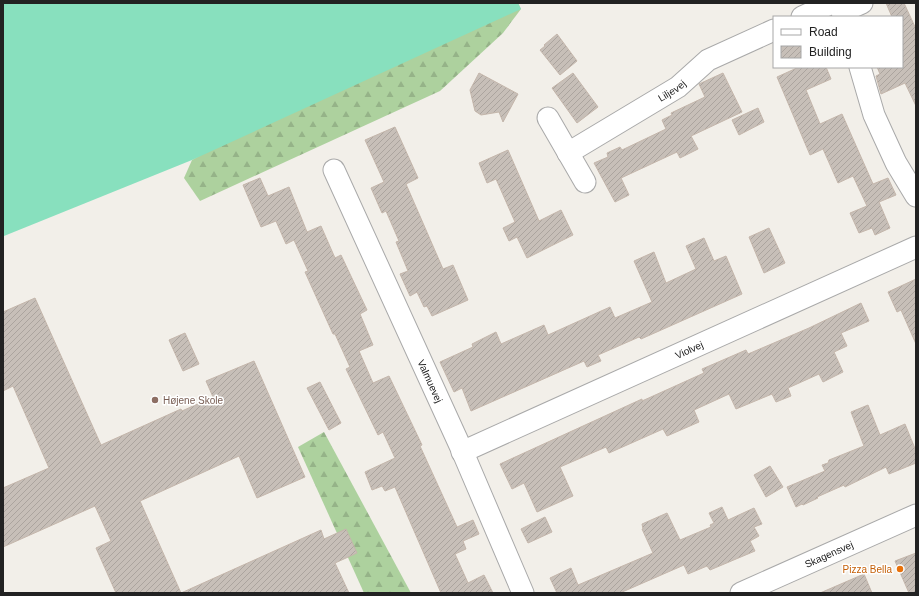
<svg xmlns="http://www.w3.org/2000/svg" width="919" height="596" font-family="Arial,sans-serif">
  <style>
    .forest { fill: url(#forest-firs) }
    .pitch { fill: #88e0be }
    .building { fill: url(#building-hatch); stroke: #c4b6ab }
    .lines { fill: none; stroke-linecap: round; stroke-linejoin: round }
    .minor-casing { stroke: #a9a9a9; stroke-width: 23 }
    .minor { stroke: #fff; stroke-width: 21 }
    .education-dot { fill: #8d6e63; stroke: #fff; stroke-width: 1.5 }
    .food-dot { fill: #e8710a; stroke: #fff; stroke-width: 1.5 }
    .labels { text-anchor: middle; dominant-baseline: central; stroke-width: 3; stroke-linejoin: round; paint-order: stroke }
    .street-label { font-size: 10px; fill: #222; stroke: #fff }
    .education-label { font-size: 10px; fill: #785e54; stroke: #fff; text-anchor: start }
    .food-label { font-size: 10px; fill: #c56008; stroke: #fff; text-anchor: end }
  </style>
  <defs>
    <pattern id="forest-firs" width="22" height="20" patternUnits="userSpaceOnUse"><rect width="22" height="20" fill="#add19e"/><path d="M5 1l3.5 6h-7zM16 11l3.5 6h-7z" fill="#95b388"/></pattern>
    <pattern id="building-hatch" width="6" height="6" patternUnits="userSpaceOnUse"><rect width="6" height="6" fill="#c7bfb8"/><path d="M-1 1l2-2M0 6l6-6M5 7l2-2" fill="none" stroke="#aba49e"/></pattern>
  </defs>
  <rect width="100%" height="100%" fill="#f2efe9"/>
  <g class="forest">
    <polygon points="474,3 518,3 521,9 503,33 440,91 200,201 184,178 192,160"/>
    <polygon points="324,432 411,593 364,593 298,447"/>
  </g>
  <polygon class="pitch" points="3,3 518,3 521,9 192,160 4,236"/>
  <g class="building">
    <polygon points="886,3 904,3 916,29 916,106 905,83 881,94 876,76 880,74 877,67 902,67 902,17 892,17"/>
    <polygon points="557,34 577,61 560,75 540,50 545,46 544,45"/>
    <polygon points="799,67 826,67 831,79 806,90 820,124 842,114 873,184 888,178 896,195 879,202 890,228 875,235 872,228 859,233 850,213 867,206 853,176 838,183 823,149 810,155 777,77"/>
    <polygon points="479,73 518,94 503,122 499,112 481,115 475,111 470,90"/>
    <polygon points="573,73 598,107 577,123 552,88"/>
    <polygon points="723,73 742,112 691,136 698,149 680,158 677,152 621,178 629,195 615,202 594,163 608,157 607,153 620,147 622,150 666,129 662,120 672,115 671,113 705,97 699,84"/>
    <polygon points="758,108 764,122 739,135 732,120"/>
    <polygon points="395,127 418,178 406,184 443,269 453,265 468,300 432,316 427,306 424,307 417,292 410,296 400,274 408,271 396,242 399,241 386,211 382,213 371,188 384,182 365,140"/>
    <polygon points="508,150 539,221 561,210 573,235 527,258 517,237 509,241 503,228 515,222 496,179 487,183 479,163"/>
    <polygon points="260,178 268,196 289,187 307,232 321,226 335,258 341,255 367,310 360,314 373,345 359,351 373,383 389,376 422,445 420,446 457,527 473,520 479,534 463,541 466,549 455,554 468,583 484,575 493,593 441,593 395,487 385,491 382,486 372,490 365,472 395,458 383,432 378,435 346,369 350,367 335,334 333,334 305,272 308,271 294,240 286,244 276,221 261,227 243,185"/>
    <polygon points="769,228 785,263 764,273 749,237"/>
    <polygon points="704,238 714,261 726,256 742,294 641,339 639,337 598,355 601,361 587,367 584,361 471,411 462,388 454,392 440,362 473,347 472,344 496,332 501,344 544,325 548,335 610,307 615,318 652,302 634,261 654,252 666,283 696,269 686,246"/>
    <polygon points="916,279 916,344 901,310 897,312 888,292"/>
    <polygon points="35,298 101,445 181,409 182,411 213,397 206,381 254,361 305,477 257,498 239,456 140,501 181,593 321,530 324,539 346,529 357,553 335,563 349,593 116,593 96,548 111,541 95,506 3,547 3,488 49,468 13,386 3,391 3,312"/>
    <polygon points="861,303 869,321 841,333 847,346 834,352 843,372 823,382 819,374 788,388 791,396 776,402 772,394 736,409 729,394 694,410 699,422 667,436 663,429 609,453 606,447 560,467 573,496 537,512 524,483 512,489 500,464 642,399 642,401 704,373 702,369 716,363 746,350 748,354 809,328"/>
    <polygon points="185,333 199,364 183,371 169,340"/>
    <polygon points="320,382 341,423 329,430 307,388"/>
    <polygon points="868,405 880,435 905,424 916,451 916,463 889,474 886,467 845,487 844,485 817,497 818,498 803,505 802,504 796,507 787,487 825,471 822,465 828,463 829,460 864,446 851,412"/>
    <polygon points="770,466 783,487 766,497 754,475"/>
    <polygon points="722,507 728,520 754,508 762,524 754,527 759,536 750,541 755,551 710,570 707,566 688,574 684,565 620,593 557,593 550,578 571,568 578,585 653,553 642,529 643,529 642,524 667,513 680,540 711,527 710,525 714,523 709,513"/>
    <polygon points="545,517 552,532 528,543 521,529"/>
    <polygon points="916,553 916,593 909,593 895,561"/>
    <polygon points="864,574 872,593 820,593"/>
  </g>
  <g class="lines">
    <g class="minor-casing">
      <g id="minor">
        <polyline points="842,12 862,3"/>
        <polyline points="802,17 832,3"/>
        <polyline points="860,67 874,115 896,163 916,196"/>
        <polyline points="548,118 585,182"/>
        <path id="s1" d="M568 153 678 87 708 60 774 30"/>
        <path id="s2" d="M334 170 461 448 523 593"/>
        <path id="s3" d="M462 452 916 247"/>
        <path id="s4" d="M741 593 916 515"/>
      </g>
    </g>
    <use href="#minor" class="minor"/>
  </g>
  <circle class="education-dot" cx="155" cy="400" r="4"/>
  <circle class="food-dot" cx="900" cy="569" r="4"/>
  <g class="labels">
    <g class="street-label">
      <text stroke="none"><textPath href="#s1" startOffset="121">Liljevej</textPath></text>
      <text stroke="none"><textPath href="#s3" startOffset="249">Violvej</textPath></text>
      <text stroke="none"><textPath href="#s2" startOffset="232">Valmuevej</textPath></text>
      <text stroke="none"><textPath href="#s4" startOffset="96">Skagensvej</textPath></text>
    </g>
    <g class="education-label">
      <text x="163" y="400">Højene Skole</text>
    </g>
    <g class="food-label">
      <text x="892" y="569">Pizza Bella</text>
    </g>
  </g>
  <rect width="919" height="596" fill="none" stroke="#222222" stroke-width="8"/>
  <rect x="773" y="16" width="130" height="52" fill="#ffffff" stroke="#a7a7a7"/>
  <rect x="781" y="29" width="20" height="6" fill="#ffffff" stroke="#a7a7a7"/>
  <text x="809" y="36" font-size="12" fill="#222222">Road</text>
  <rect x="781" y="46" width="20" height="12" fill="url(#building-hatch)" stroke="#a7a7a7"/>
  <text x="809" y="56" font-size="12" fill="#222222">Building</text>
</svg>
